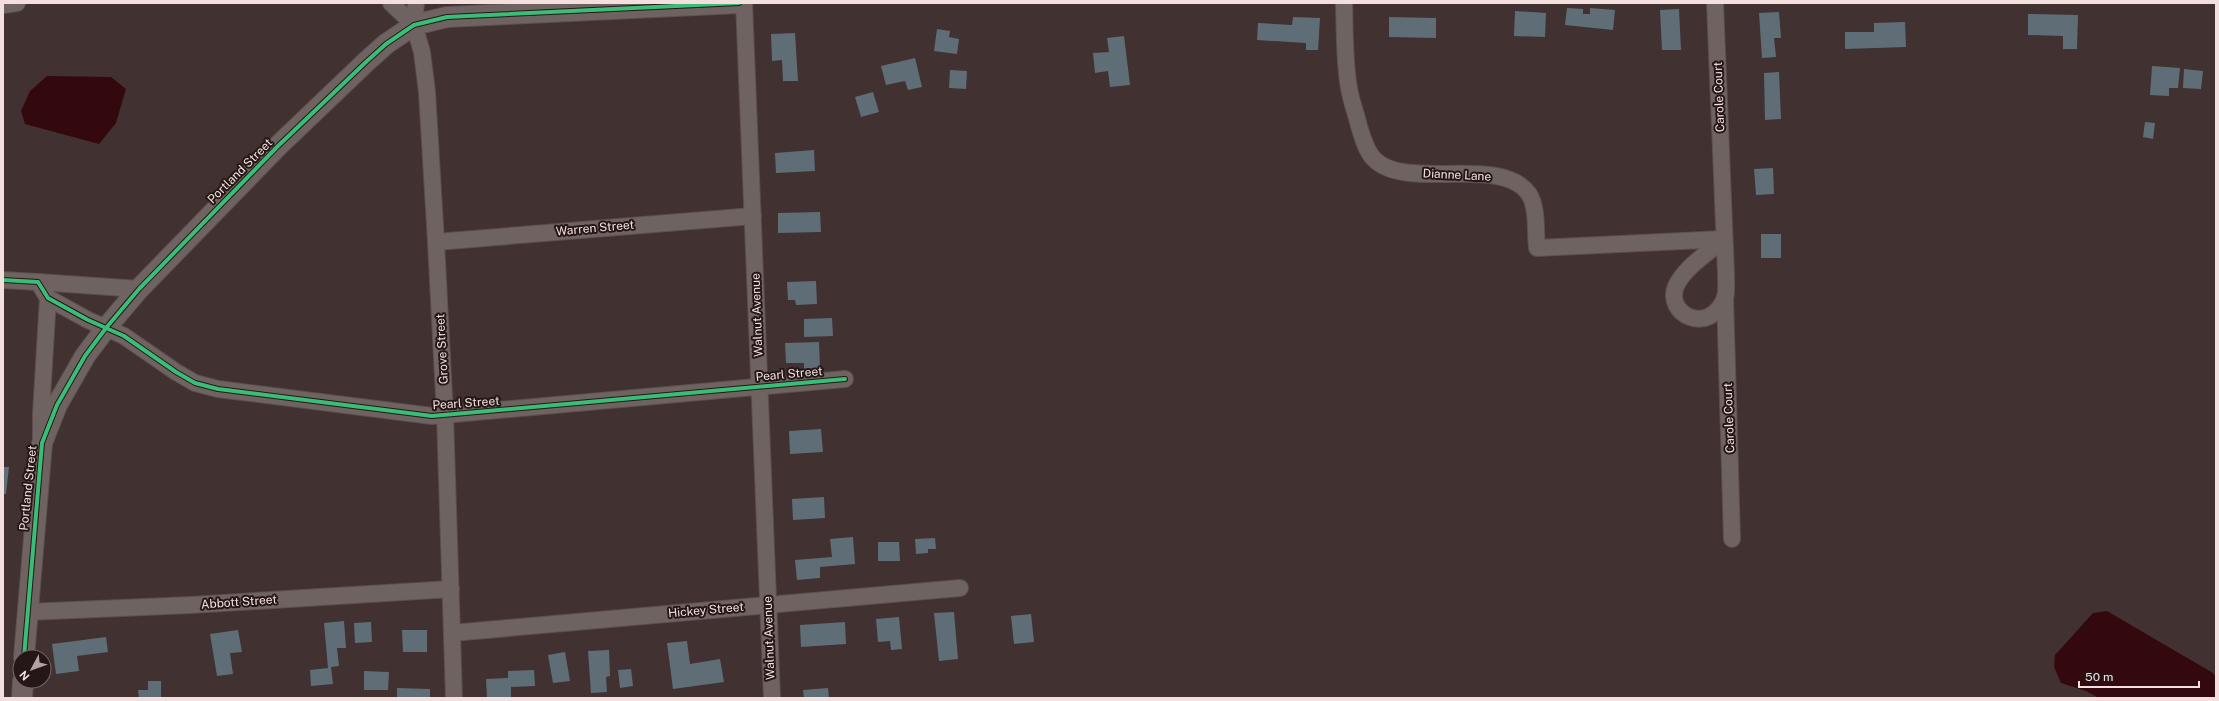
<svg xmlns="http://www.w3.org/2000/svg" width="2219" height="701" font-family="'Public Sans',sans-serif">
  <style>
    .water { fill: #33090e }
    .building { fill: #5f6e76 }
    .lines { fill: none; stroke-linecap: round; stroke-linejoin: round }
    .minor-casing { stroke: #5c4e4e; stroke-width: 18 }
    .tertiary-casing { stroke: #5c4e4e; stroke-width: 22 }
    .minor { stroke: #6f6362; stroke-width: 16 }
    .tertiary { stroke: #6f6362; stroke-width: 20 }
    .cycleway-casing { stroke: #251717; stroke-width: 6 }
    .cycleway { stroke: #3abd76; stroke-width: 4 }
    .labels { text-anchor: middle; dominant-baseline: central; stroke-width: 4; stroke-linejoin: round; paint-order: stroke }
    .street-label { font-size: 12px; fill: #f3dfde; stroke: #251717 }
  </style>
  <rect width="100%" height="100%" fill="#413131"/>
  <g class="water">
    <polygon points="47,76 111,77 126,89 116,123 99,144 25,124 21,111 30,91"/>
    <polygon points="2107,611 2213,673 2216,677 2216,698 2099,698 2086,691 2061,683 2054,667 2055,655 2093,613"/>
  </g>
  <g class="building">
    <polygon points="1567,8 1583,9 1583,14 1590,14 1590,8 1615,10 1613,30 1565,25"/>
    <polygon points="1679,9 1681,50 1662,50 1660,10"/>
    <polygon points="1515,11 1546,13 1545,37 1514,36"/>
    <polygon points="1779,12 1781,38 1774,38 1776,57 1762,58 1759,13"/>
    <polygon points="2028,14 2078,15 2077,49 2063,49 2063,36 2028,35"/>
    <polygon points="1293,17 1320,18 1318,50 1306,50 1306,43 1257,40 1258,23 1292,25"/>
    <polygon points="1389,17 1436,18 1436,38 1389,37"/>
    <polygon points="1905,22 1906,47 1845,49 1845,32 1874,32 1874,23"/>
    <polygon points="937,29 950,31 949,37 959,39 957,54 934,51"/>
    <polygon points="795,33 798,81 783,81 782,60 772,61 771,34"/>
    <polygon points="1124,36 1130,85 1110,87 1108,71 1095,73 1093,53 1109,52 1107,38"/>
    <polygon points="915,58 922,87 908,90 905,81 886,85 881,66"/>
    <polygon points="2152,66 2180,68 2178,88 2169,88 2169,96 2150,95"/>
    <polygon points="2184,69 2203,71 2201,89 2183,88"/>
    <polygon points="950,70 967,71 966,89 949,88"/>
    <polygon points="1779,72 1781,119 1765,120 1764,73"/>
    <polygon points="873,92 879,112 861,117 855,97"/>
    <polygon points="2145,122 2155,123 2153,139 2143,137"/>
    <polygon points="814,150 815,171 776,173 775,153"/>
    <polygon points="1773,168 1774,194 1756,195 1754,169"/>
    <polygon points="820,212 821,232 778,233 778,213"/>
    <rect x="1761" y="234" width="20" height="24"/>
    <polygon points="816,281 817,304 796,305 795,300 788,300 787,282"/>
    <polygon points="832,318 833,336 804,337 804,319"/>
    <polygon points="819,342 820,368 804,369 804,363 786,363 785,343"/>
    <polygon points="821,429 823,452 790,454 789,431"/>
    <polygon points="3,467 9,467 6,494 3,494"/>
    <polygon points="824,497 825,518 793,520 792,499"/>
    <polygon points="853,537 855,564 820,567 820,578 797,580 795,560 832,557 830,539"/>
    <polygon points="935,538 936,549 928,549 928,553 916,554 915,539"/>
    <polygon points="878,542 899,542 900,561 878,561"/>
    <polygon points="954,612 958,659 939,661 934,613"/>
    <polygon points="1031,614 1034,642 1014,644 1011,616"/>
    <polygon points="899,617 902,649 891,650 890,641 878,642 876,619"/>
    <polygon points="344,621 346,648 337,648 339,666 331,667 333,684 311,686 310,670 328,668 324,623"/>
    <polygon points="371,622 372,642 355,643 354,623"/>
    <polygon points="845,622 846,644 801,647 800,625"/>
    <polygon points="238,630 242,652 230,653 233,674 217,676 210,634"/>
    <polygon points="402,630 427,630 427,652 403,652"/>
    <polygon points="106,637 108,652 77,656 79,671 56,674 52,644"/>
    <polygon points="687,641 690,664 720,659 724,682 673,689 667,643"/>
    <polygon points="609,650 610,676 606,677 607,692 591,693 588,651"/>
    <polygon points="565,652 570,681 553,683 548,655"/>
    <polygon points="631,669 633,686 620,688 618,670"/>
    <polygon points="534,670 535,686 511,687 511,698 487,698 486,679 508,678 508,671"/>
    <polygon points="364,671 389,672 388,690 364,690"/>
    <polygon points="148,681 161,681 161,698 139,698 138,690 148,690"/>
    <polygon points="397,688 430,689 430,698 397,698"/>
    <polygon points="828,688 829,698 804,698 803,690"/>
  </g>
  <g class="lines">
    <g class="minor-casing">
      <g id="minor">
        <polyline points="391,3 414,25"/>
        <polyline points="416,3 414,25 422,52 427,92 436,242 445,415 454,698"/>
        <polyline points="744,3 772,698"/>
        <path d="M1344 3C1345 31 1344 60 1349 88 1351 101 1356 113 1359 126 1362 136 1366 151 1374 159 1406 192 1501 154 1529 194 1538 208 1535 232 1537 248L1724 239"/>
        <path d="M1715 3 1726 274C1726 281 1727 292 1725 298 1709 337 1664 314 1676 286 1685 267 1708 253 1724 239"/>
        <polyline points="3,5 17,3"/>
        <polyline points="436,242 753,216"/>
        <polyline points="3,280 38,282 48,298 88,320 124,336 176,372 195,383 218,389 432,416 845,379"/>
        <polyline points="38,282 139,289"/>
        <polyline points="1725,297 1732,539"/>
        <polyline points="41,439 41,414 48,298"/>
        <polyline points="27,612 191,605 451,589"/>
        <polyline points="452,633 960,588"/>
      </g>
    </g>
    <g class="tertiary-casing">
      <g id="tertiary">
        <polyline points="24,657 42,443 57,405 85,356 106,328 139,289 278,146 367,61 386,44 414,25 447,17 739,3"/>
        <polyline points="22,698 23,681"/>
      </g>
    </g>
    <use href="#minor" class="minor"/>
    <use href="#tertiary" class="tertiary"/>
    <g class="cycleway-casing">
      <g id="cycleway">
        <polyline points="3,280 38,282 48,298 88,320 124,336 176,372 195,383 218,389 432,416 845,379"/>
        <polyline points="24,657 42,443 57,405 85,356 106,328 139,289 278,146 367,61 386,44 414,25 447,17 739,3"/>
      </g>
    </g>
    <use href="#cycleway" class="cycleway"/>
  </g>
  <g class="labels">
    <g class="street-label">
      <text transform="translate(1719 97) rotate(-92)">Carole Court</text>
      <text transform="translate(240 171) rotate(-45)">Portland Street</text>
      <text transform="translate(1457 175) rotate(3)">Dianne Lane</text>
      <text transform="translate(595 228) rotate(-5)">Warren Street</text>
      <text transform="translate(757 315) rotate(-92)">Walnut Avenue</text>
      <text transform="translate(442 349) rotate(-93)">Grove Street</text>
      <text transform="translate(789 374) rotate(-5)">Pearl Street</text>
      <text transform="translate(466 403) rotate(-4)">Pearl Street</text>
      <text transform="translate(1729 418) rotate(-92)">Carole Court</text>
      <text transform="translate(28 488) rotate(-84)">Portland Street</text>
      <text transform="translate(239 602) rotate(-4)">Abbott Street</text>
      <text transform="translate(706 610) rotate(-5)">Hickey Street</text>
      <text transform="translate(769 638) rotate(-92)">Walnut Avenue</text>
    </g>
  </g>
  <rect width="2219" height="701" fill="none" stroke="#f3dfde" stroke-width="8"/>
  <g transform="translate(32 669) rotate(229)"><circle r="19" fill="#251717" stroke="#776767"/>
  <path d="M0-3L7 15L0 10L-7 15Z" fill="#b5a2a1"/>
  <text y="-6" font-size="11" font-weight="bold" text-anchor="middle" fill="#f3dfde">N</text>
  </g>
  <path d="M2079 681v6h120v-6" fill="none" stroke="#f3dfde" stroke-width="2"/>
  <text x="2085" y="681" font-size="12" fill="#f3dfde" stroke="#251717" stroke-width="3" paint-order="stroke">50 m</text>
</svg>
